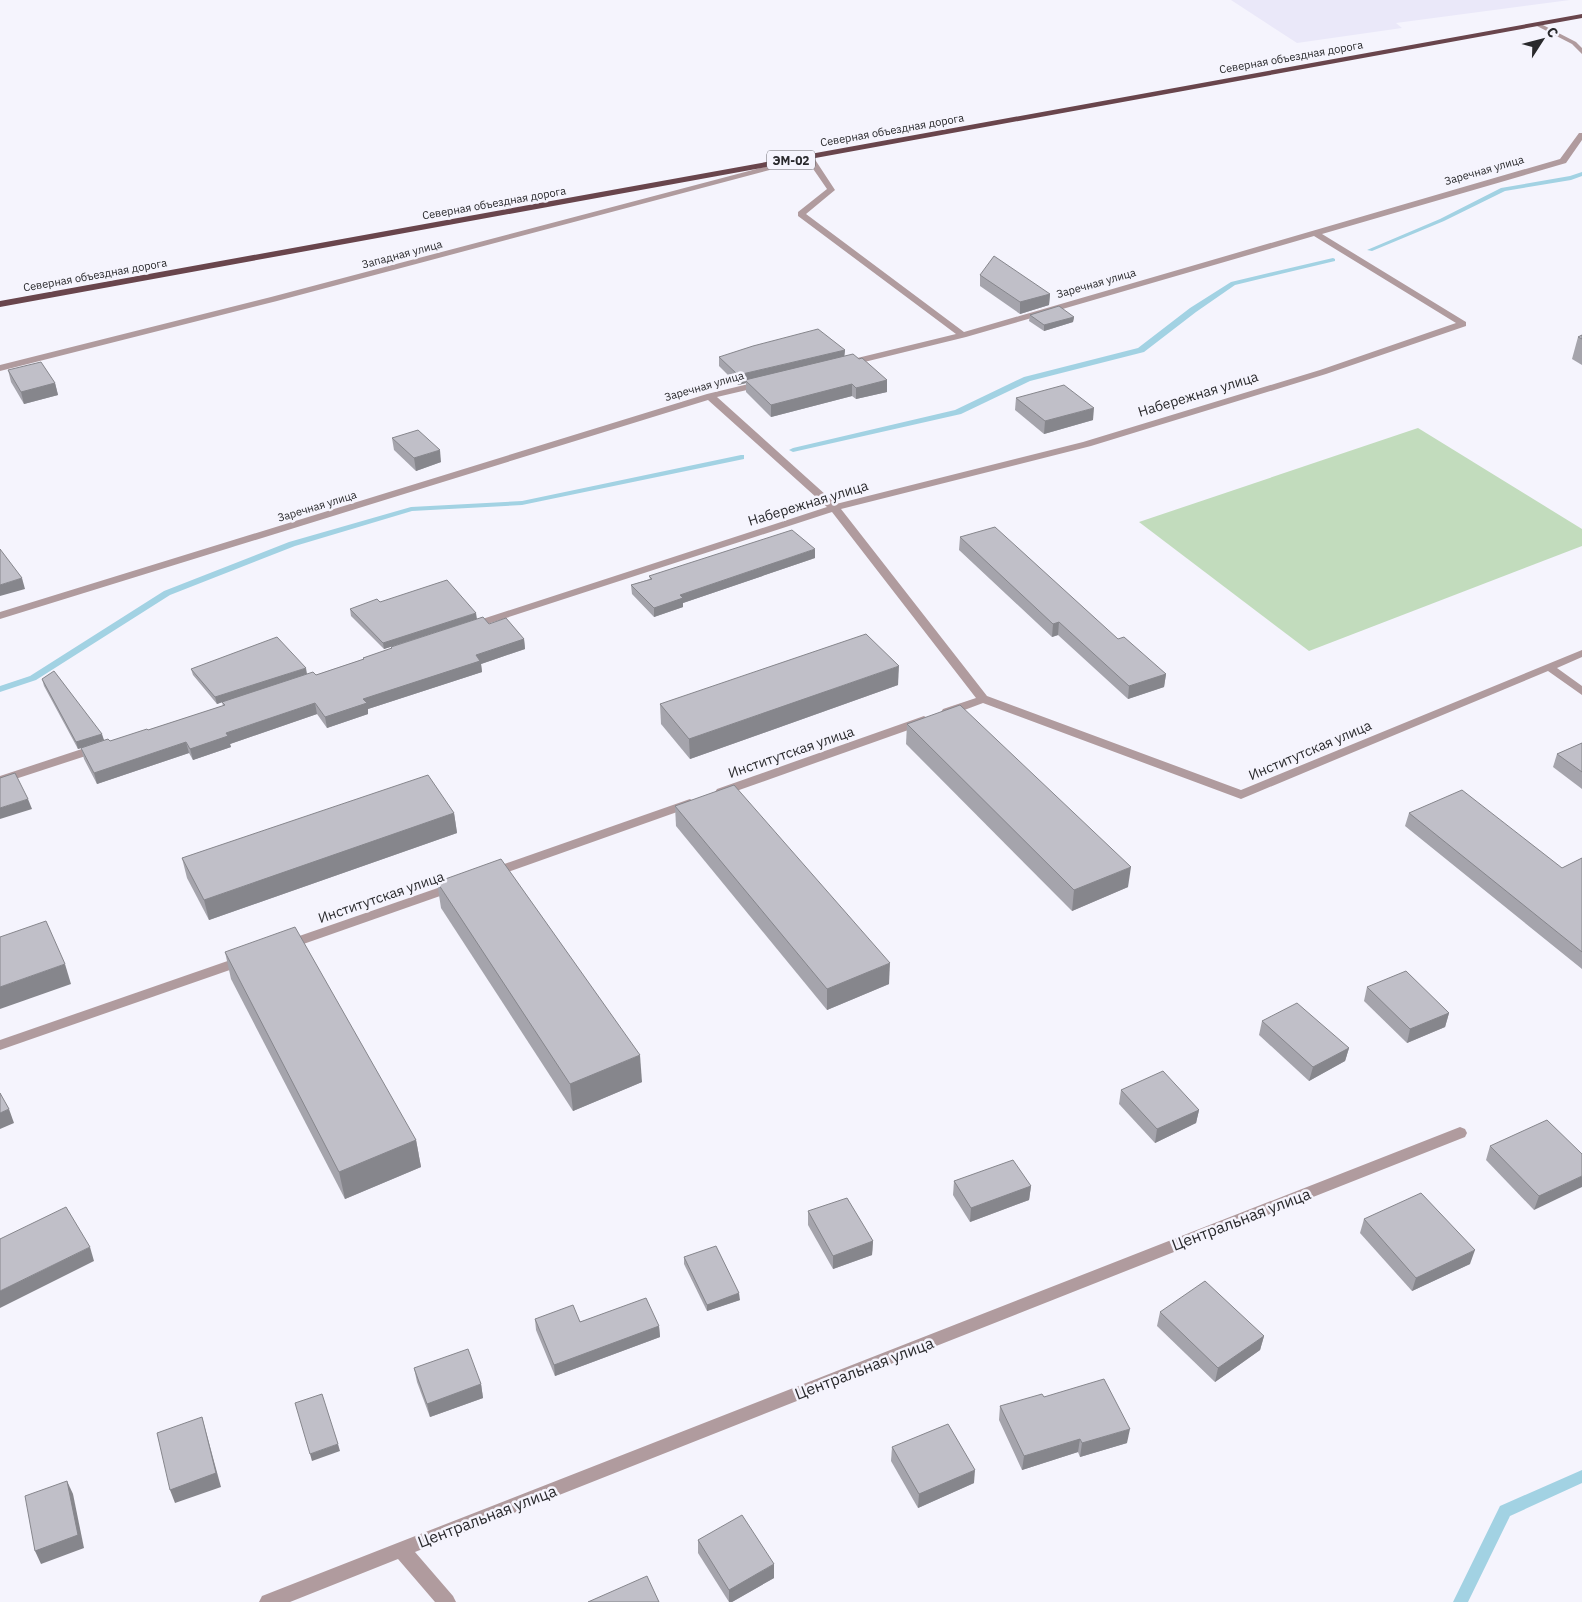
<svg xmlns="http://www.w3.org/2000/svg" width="1582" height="1602" font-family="'IBM Plex Sans',sans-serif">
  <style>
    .built { fill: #eae8f9 }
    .green { fill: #c2dcbd }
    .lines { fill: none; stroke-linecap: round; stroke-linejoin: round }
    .stream { fill: #a2d2e3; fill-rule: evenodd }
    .minor { fill: #b09b9e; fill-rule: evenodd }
    .trunk { fill: #69454c; fill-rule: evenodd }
    .wall { fill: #a5a4ac }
    .shaded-wall { fill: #86868c }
    .building { fill: #c0bfc8; stroke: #86868c }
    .labels { text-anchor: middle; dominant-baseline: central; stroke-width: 5; stroke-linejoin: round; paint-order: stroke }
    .far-street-label { font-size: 11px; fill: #29292c; stroke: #f5f4fd }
    .shield { fill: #f5f4fd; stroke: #66666b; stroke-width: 1 }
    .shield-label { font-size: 12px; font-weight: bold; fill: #29292c }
    .street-label { font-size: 14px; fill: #29292c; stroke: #f5f4fd }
    .near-street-label { font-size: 16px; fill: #29292c; stroke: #f5f4fd }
  </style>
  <rect width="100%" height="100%" fill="#f5f4fd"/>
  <polygon class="built" points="1231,0 1570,0 1396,23 1402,28 1297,43"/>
  <polygon class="green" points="1418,428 1582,529 1582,546 1309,651 1139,522"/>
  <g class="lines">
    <g class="stream">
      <polygon points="1582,172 1582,176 1571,180 1505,191 1444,221 1372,251 1367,250 1440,219 1501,188 1570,176"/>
      <polygon points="1333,258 1335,259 1335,261 1235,285 1196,312 1144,352 1030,381 961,414 793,452 789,450 793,448 955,410 1024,377 1138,348 1190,308 1231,282"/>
      <polygon points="741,455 744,455 744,459 522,505 412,511 295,546 170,595 36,680 0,692 0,686 30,676 164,591 289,542 411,507 522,501"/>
      <polygon points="1582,1470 1582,1483 1510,1516 1468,1602 1453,1602 1500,1506"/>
    </g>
    <g class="minor">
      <polygon points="1535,23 1539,23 1576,42 1582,48 1582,54 1572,44 1535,25"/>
      <polygon points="1579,133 1582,133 1582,140 1566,163 1322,234 1466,322 1466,326 1326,374 1091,446 841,509 987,696 1241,790 1582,650 1582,657 1557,668 1582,686 1582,695 1548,671 1241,799 983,703 951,715 943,715 941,712 943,709 976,698 832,512 475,628 467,628 465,626 467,624 827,507 708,400 0,619 0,612 707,394 761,381 764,382 764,386 717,397 836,504 1083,442 1320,370 1456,323 1314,236 966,337 848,366 845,365 845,361 956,334 798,216 798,212 827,189 807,160 277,301 0,371 0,365 271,297 809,155 812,155 835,190 806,214 964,332 1560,159"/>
      <polygon points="924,716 930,720 928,723 725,795 717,795 715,792 717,789"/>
      <polygon points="97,744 103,748 101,751 0,784 0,776"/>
      <polygon points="690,799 696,803 694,806 497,876 487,876 485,873 487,870"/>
      <polygon points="455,882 460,883 462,886 460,889 292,948 282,948 280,945 282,942"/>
      <polygon points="242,956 247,958 249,961 247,964 0,1050 0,1040"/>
      <polygon points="1460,1127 1465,1129 1467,1133 1465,1137 415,1552 453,1596 456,1602 435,1602 398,1559 290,1602 259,1602 262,1596"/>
    </g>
    <polygon class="trunk" points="1582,14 1582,18 0,307 0,301"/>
  </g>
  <g class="wall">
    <polygon points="980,275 1050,294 1049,305 1020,314 980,286"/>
    <polygon points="1030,315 1074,317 1073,322 1044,331 1029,321"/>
    <polygon points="1582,335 1582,365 1572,359 1578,337"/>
    <polygon points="845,350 844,357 887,380 887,392 856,399 852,396 771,417 746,392 746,383 738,385 719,366 719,357"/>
    <polygon points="8,370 55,383 58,395 24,404 11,382"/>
    <polygon points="1016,398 1093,420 1044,434 1015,410"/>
    <polygon points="392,438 441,462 416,471 394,450"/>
    <polygon points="960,537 1118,639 1166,674 1164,687 1128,699 1058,635 1052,637 959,550"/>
    <polygon points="815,558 683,603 683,607 654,617 632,594 631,585 650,579 649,576"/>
    <polygon points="350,609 477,619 384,649 351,616"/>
    <polygon points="489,624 524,639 525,649 481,664 482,672 368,709 368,714 327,728 317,714 230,744 231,747 193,760 189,753 97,784 84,759 81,748 78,749 44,686 42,679 104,740 110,741 148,730 223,706 222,702 217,704 193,675 191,669 316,675 364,659 363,658 391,649 391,647"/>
    <polygon points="898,685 690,759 661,724 660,704"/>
    <polygon points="907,724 1128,887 1072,911 906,744"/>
    <polygon points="1582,743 1582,789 1553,767 1557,754"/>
    <polygon points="675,806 889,984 827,1010 676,826"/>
    <polygon points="454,813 457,833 209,920 187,878 182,858"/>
    <polygon points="1409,813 1562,868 1582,858 1582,969 1405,826"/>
    <polygon points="437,882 642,1082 573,1111 441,908"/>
    <polygon points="225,952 416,1140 421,1167 345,1199 231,979"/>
    <polygon points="1367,987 1449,1013 1445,1027 1407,1043 1364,1001"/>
    <polygon points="1262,1021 1349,1048 1345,1061 1309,1081 1259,1035"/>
    <polygon points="1121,1090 1199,1110 1196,1123 1155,1143 1119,1104"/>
    <polygon points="1490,1146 1582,1154 1534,1210 1486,1160"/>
    <polygon points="954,1181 1031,1186 1029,1200 970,1222 953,1195"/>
    <polygon points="808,1211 873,1241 872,1255 833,1269 808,1225"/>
    <polygon points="1364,1219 1470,1264 1412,1291 1360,1233"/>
    <polygon points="684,1257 740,1300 707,1311 684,1264"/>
    <polygon points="1160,1312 1264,1336 1260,1350 1215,1382 1157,1326"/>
    <polygon points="535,1319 659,1326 660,1337 555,1376 536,1330"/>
    <polygon points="414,1368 481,1384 483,1398 430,1417 417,1382"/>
    <polygon points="1000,1406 1127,1443 1080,1457 1078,1452 1022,1470 999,1420"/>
    <polygon points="892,1447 974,1483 918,1508 891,1461"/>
    <polygon points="698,1540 774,1578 732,1602 729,1602 698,1553"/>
  </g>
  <g class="shaded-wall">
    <polygon points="1050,294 1049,305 1020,314 1020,302"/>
    <polygon points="1074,317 1073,322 1044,331 1044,325"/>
    <polygon points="845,350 844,359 745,380 746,383 738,385 738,375"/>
    <polygon points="887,380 887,392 856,399 856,388"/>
    <polygon points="55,383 58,395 24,404 21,392"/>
    <polygon points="852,384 852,396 771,417 771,405"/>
    <polygon points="1094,408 1093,420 1044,434 1045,421"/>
    <polygon points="440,450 441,462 416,471 414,458"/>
    <polygon points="815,549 815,558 683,603 683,607 654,617 654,608 680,595"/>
    <polygon points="22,578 25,589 0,596 0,585"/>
    <polygon points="476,613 477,619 384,649 383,643"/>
    <polygon points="1059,622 1058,635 1052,637 1053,624"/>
    <polygon points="524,639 525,649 481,664 482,672 368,709 368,714 327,728 325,717 363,699 476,655"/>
    <polygon points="899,666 898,685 690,759 689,739"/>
    <polygon points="306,668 307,674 217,704 215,697"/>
    <polygon points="1166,674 1164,687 1128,699 1129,686"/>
    <polygon points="315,703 317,714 230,744 231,747 193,760 190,749 226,733"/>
    <polygon points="102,734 104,740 78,749 76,742"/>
    <polygon points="186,742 189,753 97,784 94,773"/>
    <polygon points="28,799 32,809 0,819 0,808"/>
    <polygon points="454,813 457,833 209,920 204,900"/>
    <polygon points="1131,867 1128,887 1072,911 1074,890"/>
    <polygon points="890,963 889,984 827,1010 827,989"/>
    <polygon points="65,964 71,984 0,1009 0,987"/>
    <polygon points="1449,1013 1445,1027 1407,1043 1410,1029"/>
    <polygon points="1349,1048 1345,1061 1309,1081 1313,1067"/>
    <polygon points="640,1055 642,1082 573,1111 570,1084"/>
    <polygon points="9,1109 14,1123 0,1129 0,1113"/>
    <polygon points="1199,1110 1196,1123 1155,1143 1157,1129"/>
    <polygon points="416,1140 421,1167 345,1199 339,1172"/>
    <polygon points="1582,1176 1582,1187 1534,1210 1539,1196"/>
    <polygon points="1031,1186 1029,1200 970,1222 971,1208"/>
    <polygon points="873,1241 872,1255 833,1269 833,1256"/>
    <polygon points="90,1247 94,1261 0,1308 0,1291"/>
    <polygon points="1475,1250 1470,1264 1412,1291 1416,1278"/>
    <polygon points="739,1293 740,1300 707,1311 707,1305"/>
    <polygon points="659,1326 660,1337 555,1376 554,1365"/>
    <polygon points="1264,1336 1260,1350 1215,1382 1218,1368"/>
    <polygon points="481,1384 483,1398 430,1417 427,1404"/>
    <polygon points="202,1417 221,1487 175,1503 170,1490"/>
    <polygon points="1130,1429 1127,1443 1080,1457 1082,1443"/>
    <polygon points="1080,1439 1078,1452 1022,1470 1024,1456"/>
    <polygon points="338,1444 340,1451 312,1461 310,1454"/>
    <polygon points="975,1470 974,1483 918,1508 919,1494"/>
    <polygon points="67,1481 73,1494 84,1548 41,1564 35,1551"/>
    <polygon points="774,1564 774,1578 732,1602 729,1602 729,1590"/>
  </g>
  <g class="building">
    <polygon points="994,256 1050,294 1020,302 980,275"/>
    <polygon points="1059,306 1074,317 1044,325 1030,315"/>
    <polygon points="818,329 845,350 738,375 719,357 753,346"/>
    <polygon points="1582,335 1582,339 1578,337"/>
    <polygon points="853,354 859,359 862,358 887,380 856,388 852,384 771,405 745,380"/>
    <polygon points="41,362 55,383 21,392 8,370"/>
    <polygon points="1064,385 1094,408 1045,421 1016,398"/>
    <polygon points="418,430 440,450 414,458 392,438"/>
    <polygon points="995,527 1118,639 1124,637 1166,674 1129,686 1059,622 1053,624 960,537"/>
    <polygon points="792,530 815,549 680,595 683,598 654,608 631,585 652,579 649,576"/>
    <polygon points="0,549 22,578 0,585"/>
    <polygon points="447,580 476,613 383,643 350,609 377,599 380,602"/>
    <polygon points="483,617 489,624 506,618 524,639 476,655 480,661 363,699 367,703 325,717 315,703 226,733 228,736 190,749 186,742 94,773 81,748 108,739 110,741 147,729 148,730 225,705 222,702 313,672 316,675 364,659 363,658 392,648 391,647"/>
    <polygon points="866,634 899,666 689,739 660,704"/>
    <polygon points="277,637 306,668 215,697 191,669"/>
    <polygon points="54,671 102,734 76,742 42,679"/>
    <polygon points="960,705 1131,867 1074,890 907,724"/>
    <polygon points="1582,743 1582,772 1557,754"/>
    <polygon points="15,773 28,799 0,808 0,778"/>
    <polygon points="428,775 454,813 204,900 182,858"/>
    <polygon points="734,785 890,963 827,989 675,806"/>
    <polygon points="1462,790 1562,868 1582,858 1582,952 1409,813"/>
    <polygon points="501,859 640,1055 570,1084 437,882"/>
    <polygon points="46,921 65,964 0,987 0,937"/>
    <polygon points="295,927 416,1140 339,1172 225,952"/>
    <polygon points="1406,971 1449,1013 1410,1029 1367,987"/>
    <polygon points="1297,1003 1349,1048 1313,1067 1262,1021"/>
    <polygon points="1163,1071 1199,1110 1157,1129 1121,1090"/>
    <polygon points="0,1093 9,1109 0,1113"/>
    <polygon points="1547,1120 1582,1154 1582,1176 1539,1196 1490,1146"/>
    <polygon points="1013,1160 1031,1186 971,1208 954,1181"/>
    <polygon points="1421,1193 1475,1250 1416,1278 1364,1219"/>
    <polygon points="847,1198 873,1241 833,1256 808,1211"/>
    <polygon points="66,1207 90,1247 0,1291 0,1239"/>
    <polygon points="716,1246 739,1293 707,1305 684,1257"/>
    <polygon points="1205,1281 1264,1336 1218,1368 1160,1312"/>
    <polygon points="646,1298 659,1326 554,1365 535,1319 573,1305 580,1322"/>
    <polygon points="468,1349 481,1384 427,1404 414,1368"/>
    <polygon points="1104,1379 1130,1429 1082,1443 1080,1439 1024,1456 1000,1406 1042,1394 1044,1397"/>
    <polygon points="322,1394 338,1444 310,1454 295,1403"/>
    <polygon points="202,1417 216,1473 170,1490 157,1433"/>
    <polygon points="948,1424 975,1470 919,1494 892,1447"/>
    <polygon points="67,1481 78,1535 35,1551 25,1496"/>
    <polygon points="742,1515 774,1564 729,1590 698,1540"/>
    <polygon points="647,1576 659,1602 588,1602"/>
  </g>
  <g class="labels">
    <g class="far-street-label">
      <text transform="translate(1291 57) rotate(-10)">Северная объездная дорога</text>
      <text transform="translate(892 130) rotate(-10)">Северная объездная дорога</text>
      <text transform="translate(1484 170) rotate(-16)">Заречная улица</text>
      <text transform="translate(494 203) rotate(-10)">Северная объездная дорога</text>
      <text transform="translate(402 254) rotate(-15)">Западная улица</text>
      <text transform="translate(95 275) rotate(-10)">Северная объездная дорога</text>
      <text transform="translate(1096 283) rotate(-16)">Заречная улица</text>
      <text transform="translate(704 386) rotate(-16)">Заречная улица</text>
      <text transform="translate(317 506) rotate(-17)">Заречная улица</text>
    </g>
    <rect class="shield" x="767" y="150.5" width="48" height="19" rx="4"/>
    <g class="shield-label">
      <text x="791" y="160">ЭМ-02</text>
    </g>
    <g class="street-label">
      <text transform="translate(1198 394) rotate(-17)">Набережная улица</text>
      <text transform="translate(808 503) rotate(-17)">Набережная улица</text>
      <text transform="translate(1310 750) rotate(-23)">Институтская улица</text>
      <text transform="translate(791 752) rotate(-19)">Институтская улица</text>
      <text transform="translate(381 897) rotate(-19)">Институтская улица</text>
    </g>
    <g class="near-street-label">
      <text transform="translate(1241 1219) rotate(-21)">Центральная улица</text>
      <text transform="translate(864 1368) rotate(-21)">Центральная улица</text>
      <text transform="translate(487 1516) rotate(-21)">Центральная улица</text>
    </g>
  </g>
  <g transform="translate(1542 40) rotate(54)" stroke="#f5f4fd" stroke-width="4" paint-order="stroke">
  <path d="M0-4L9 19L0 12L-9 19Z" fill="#29292c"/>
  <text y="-8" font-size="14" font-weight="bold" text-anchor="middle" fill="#29292c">С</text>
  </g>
</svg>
